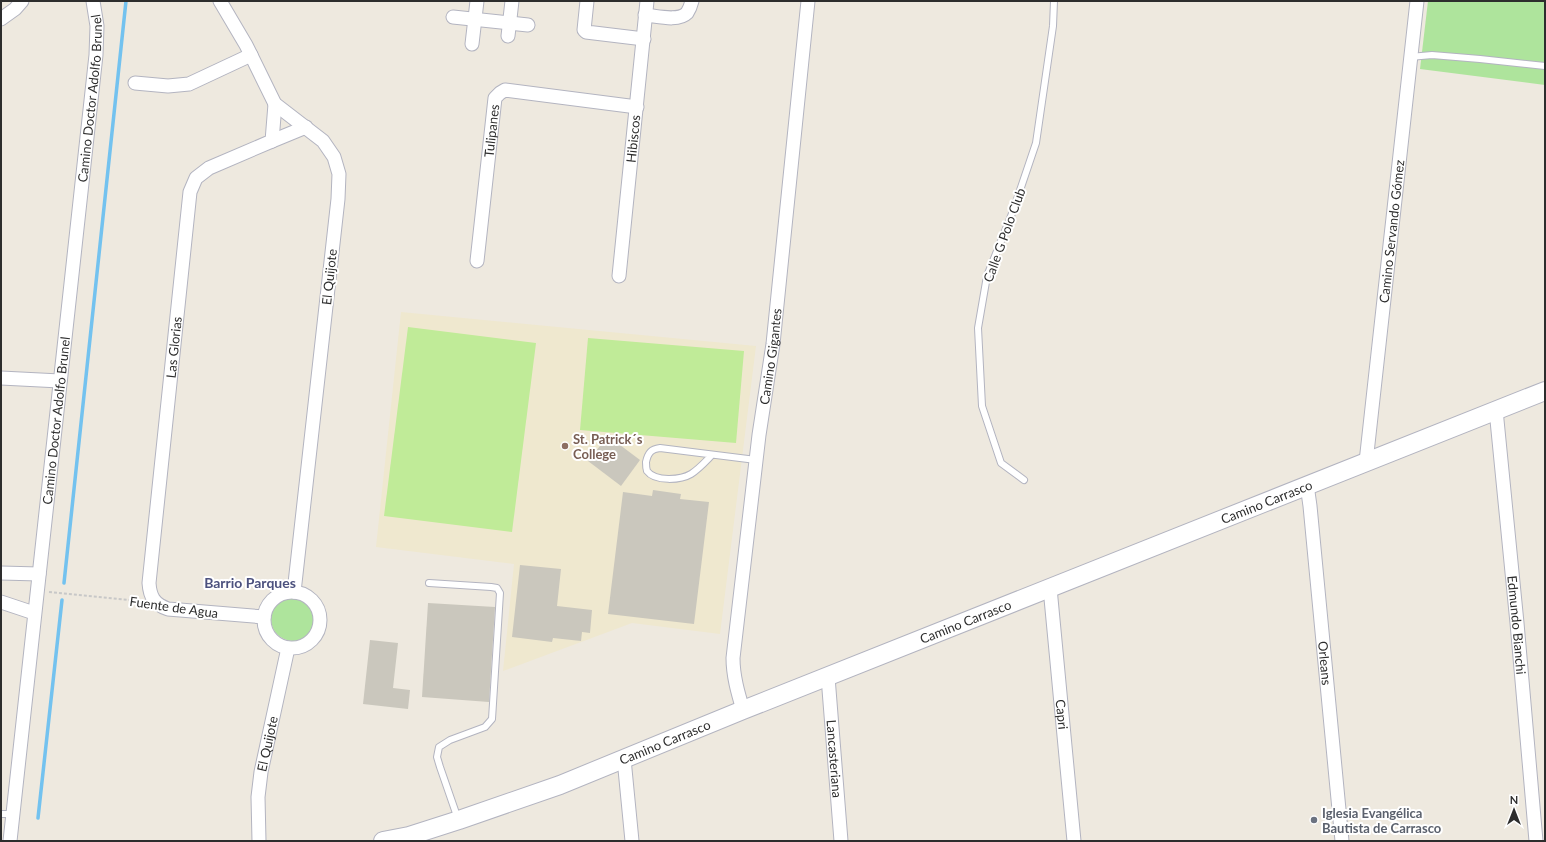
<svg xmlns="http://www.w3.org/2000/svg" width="1546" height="842" font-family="Lato,sans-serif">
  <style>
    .education { fill: #efe8cf }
    .green { fill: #aee49c }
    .pitch { fill: #c0eb98 }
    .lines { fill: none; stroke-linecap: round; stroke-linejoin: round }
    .stream { stroke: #73c2ef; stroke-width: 3.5 }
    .building { fill: #cac7bd }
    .lane-casing { stroke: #b3b4c0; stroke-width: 8 }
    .street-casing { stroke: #b3b4c0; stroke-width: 15 }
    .secondary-casing { stroke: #b3b4c0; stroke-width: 20 }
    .path { stroke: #c8c8c8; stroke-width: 2; stroke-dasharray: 3 2; stroke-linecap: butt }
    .lane { stroke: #fff; stroke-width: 6 }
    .street { stroke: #fff; stroke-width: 13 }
    .secondary { stroke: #fff; stroke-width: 18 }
    .education-dot { fill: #8d6e63; stroke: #fff; stroke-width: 1.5 }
    .worship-dot { fill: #6b7280; stroke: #fff; stroke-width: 1.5 }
    .labels { text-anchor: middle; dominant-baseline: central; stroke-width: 4; stroke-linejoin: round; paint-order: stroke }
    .street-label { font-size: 13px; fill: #2d2d2d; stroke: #fff }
    .education-label { font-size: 13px; font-weight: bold; fill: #785e54; stroke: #fff; text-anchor: start }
    .worship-label { font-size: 13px; font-weight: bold; fill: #5b616d; stroke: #fff; text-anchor: start }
    .neighbourhood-label { font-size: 14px; font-weight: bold; fill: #4c517e; stroke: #fff }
  </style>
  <rect width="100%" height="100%" fill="#eee9df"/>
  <polygon class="education" points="401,312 756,346 720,634 632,623 503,671 514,564 376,547"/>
  <g class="green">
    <polygon points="1428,1 1545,1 1545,85 1420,69"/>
    <circle cx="293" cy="619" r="22"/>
  </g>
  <g class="pitch">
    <polygon points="408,327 536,343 512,532 384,516"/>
    <polygon points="588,338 744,351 736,443 580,430"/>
  </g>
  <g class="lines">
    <g class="stream">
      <polyline points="64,583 126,1"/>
      <polyline points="38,818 62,600"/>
    </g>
  </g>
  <g class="building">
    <polygon points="608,436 640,460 621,486 588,461"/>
    <polygon points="653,490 681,494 680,499 709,502 694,624 608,614 623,492 652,496"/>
    <polygon points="520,565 561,569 557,606 592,610 590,633 582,632 581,641 553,638 552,642 512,637"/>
    <polygon points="428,603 495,607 489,702 422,697"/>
    <polygon points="370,640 398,643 393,688 410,690 408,709 363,704"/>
  </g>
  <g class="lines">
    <g class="lane-casing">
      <g id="lane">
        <polyline points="1410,57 1432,55 1480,59 1545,66"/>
        <path d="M712 455C706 461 699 469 691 474 681 480 655 482 647 471 646 468 646 465 646 462 648 453 651 449 660 448L756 460"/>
        <polyline points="1024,480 1001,463 982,406 978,328 987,276 1013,211 1036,143 1053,26 1054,1"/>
        <polyline points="429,583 491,587 497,588 500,593 492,719 485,727 450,740 439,747 437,757 440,767 458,819"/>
        <polyline points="1,814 12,814"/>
      </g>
    </g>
    <g class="street-casing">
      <g id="street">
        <polyline points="220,1 246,45 275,104 323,141 334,157 339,174 338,199 294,592"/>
        <polyline points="587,1 584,30 586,32 644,39"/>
        <path d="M645 15C657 16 678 22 687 13 689 10 691 5 692 1"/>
        <polyline points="453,17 528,25"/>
        <polyline points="1,19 15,9 22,1"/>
        <polyline points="508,36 512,1"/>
        <polyline points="472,44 477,1"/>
        <polyline points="135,83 168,86 189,84 251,55"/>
        <polyline points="272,141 306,127"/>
        <path id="s1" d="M477 261 495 98 500 93 505 90 637 107"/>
        <path id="s2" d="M619 276 647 1"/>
        <polyline points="1,378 60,381"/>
        <path id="s3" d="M1496 410 1517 623 1536 841"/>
        <path id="s4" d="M1366 462 1417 1"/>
        <path id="s5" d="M1307 485 1310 506 1342 841"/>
        <polyline points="1,573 39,574"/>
        <path id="s6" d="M1050 588 1074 841"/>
        <circle cx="292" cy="620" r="28"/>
        <polyline points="1,602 34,613"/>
        <path id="s7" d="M264 617 168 609C154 604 150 597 149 583L190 192 196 178 209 168 272 141 275 104"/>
        <path id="s8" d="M828 677 841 841"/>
        <path id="s9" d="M743 710C738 693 733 676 733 658L759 435 773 344 808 1"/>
        <polyline points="624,759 632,841"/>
        <path id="s10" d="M10 841 96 55 97 26 93 1"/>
        <path id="s11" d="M259 841 258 797 261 772 288 648"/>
      </g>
    </g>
    <g class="secondary-casing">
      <g id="secondary">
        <path id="s12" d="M383 841 409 836 459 820 560 785 743 710 1545 391"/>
      </g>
    </g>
    <polyline class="path" points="49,592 140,601"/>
    <use href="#lane" class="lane"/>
    <use href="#street" class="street"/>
    <use href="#secondary" class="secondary"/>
  </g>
  <circle class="education-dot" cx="565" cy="446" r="4"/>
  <circle class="worship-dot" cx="1314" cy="820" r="4"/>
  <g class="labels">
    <g class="street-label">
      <text stroke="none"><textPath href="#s10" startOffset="747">Camino Doctor Adolfo Brunel</textPath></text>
      <text stroke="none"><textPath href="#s1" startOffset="131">Tulipanes</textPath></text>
      <text stroke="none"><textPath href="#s2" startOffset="138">Hibiscos</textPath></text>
      <text stroke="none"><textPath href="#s4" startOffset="232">Camino Servando Gómez</textPath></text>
      <text transform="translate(1004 235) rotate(-70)">Calle G Polo Club</text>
      <text transform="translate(329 277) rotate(-84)">El Quijote</text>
      <text stroke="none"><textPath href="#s7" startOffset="368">Las Glorias</textPath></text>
      <text stroke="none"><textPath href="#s9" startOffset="357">Camino Gigantes</textPath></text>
      <text stroke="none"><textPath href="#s10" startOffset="423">Camino Doctor Adolfo Brunel</textPath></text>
      <text stroke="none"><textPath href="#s12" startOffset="947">Camino Carrasco</textPath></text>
      <text transform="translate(174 607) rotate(8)">Fuente de Agua</text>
      <text stroke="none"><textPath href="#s12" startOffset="623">Camino Carrasco</textPath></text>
      <text stroke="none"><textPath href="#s3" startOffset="216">Edmundo Bianchi</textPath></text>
      <text stroke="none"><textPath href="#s5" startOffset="179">Orleans</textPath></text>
      <text stroke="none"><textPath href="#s6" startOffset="127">Capri</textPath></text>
      <text stroke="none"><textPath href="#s12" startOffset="299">Camino Carrasco</textPath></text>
      <text stroke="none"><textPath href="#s11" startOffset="98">El Quijote</textPath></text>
      <text stroke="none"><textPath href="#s8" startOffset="82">Lancasteriana</textPath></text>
    </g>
    <g class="education-label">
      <text x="573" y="439">St. Patrick´s<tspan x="573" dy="15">College</tspan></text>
    </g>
    <g class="worship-label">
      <text x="1322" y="813">Iglesia Evangélica<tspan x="1322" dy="15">Bautista de Carrasco</tspan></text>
    </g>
    <g class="neighbourhood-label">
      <text x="250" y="582">Barrio Parques</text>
    </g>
  </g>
  <rect width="1546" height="842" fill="none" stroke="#2d2d2d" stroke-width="4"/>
  <g transform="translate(1514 810)" stroke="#ffffff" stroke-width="3" paint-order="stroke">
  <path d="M0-3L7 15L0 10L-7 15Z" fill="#2d2d2d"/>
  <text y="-6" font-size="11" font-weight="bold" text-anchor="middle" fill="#2d2d2d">N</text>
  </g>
</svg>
